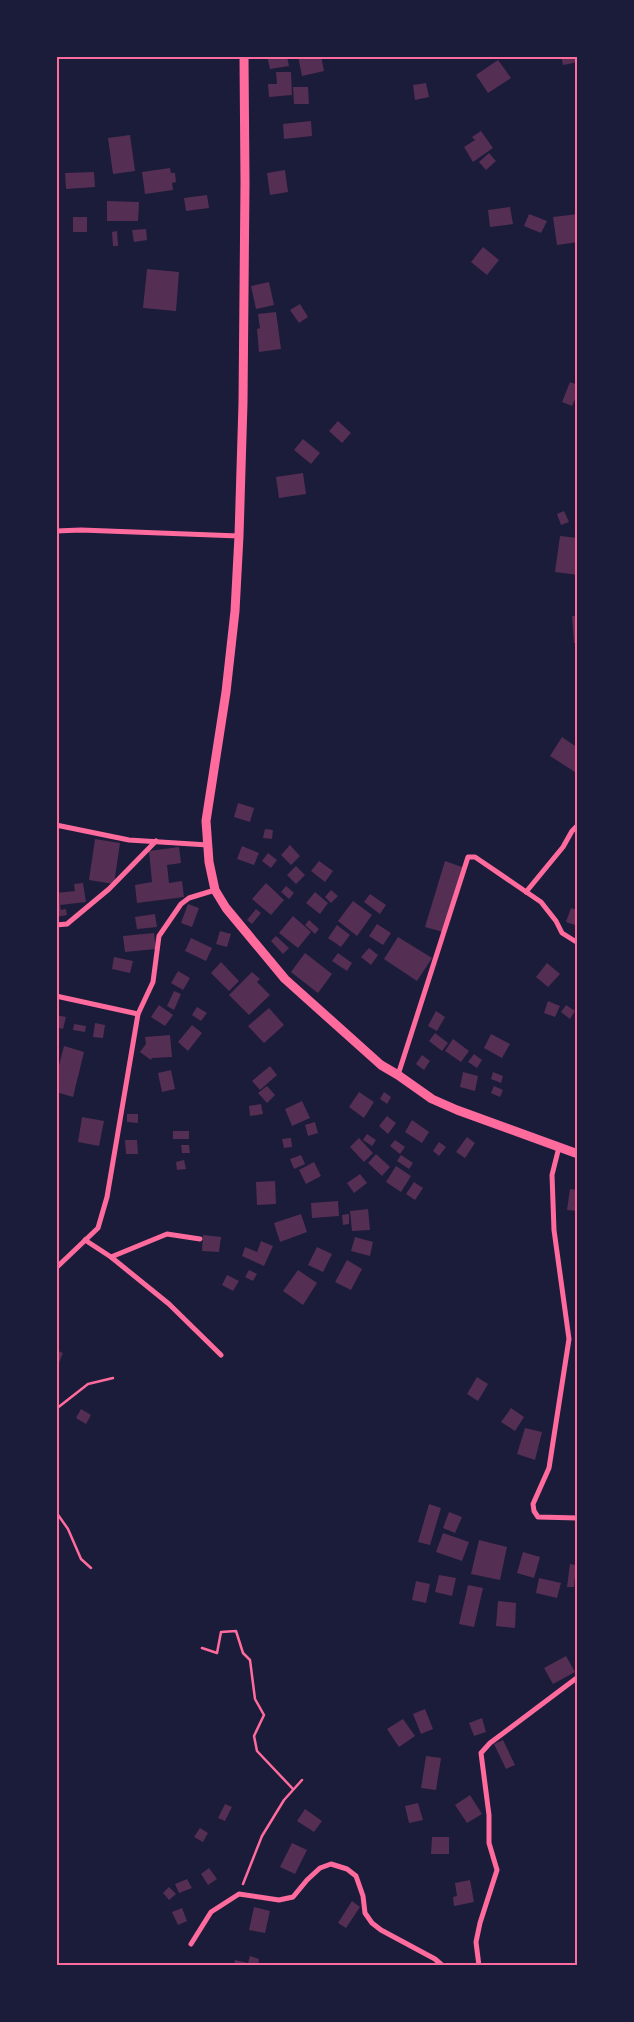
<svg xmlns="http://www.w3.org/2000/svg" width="634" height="2022" font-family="Commissioner,sans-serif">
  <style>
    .building { fill: #542f53 }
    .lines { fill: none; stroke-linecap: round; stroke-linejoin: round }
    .path { stroke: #ff6b9d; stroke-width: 2.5 }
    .minor { stroke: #ff6b9d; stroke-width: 5 }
    .tertiary { stroke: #ff6b9d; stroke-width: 9 }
    .neatline { fill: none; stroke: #ff6b9d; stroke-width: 2 }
  </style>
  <rect width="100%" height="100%" fill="#1b1b3a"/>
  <g class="building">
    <polygon points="267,56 287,56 289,66 270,69"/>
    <polygon points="298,56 321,56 324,71 302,76"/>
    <polygon points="561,56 578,56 578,62 563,65"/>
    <polygon points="498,60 511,78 488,93 476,75"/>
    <polygon points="276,72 291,72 292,95 269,97 268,84 277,84"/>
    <polygon points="426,83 429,97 415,100 413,85"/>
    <polygon points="293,87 308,87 309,104 294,104"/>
    <polygon points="311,121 312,136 284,139 283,124"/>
    <polygon points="481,131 493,148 473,162 464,147 475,140 472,137"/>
    <polygon points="130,135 135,171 113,174 108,138"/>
    <polygon points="489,153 496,161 486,170 479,162"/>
    <polygon points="170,168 171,173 175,173 176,182 172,183 173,190 145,194 142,172"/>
    <polygon points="285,170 288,192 270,195 267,173"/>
    <polygon points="94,172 95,187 66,189 65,173"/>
    <polygon points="207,195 209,208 186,211 184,198"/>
    <polygon points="107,201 139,202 138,221 107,221"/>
    <polygon points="510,207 513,224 490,227 488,210"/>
    <polygon points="529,214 547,221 541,233 524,226"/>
    <polygon points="578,214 578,242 557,245 553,217"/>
    <rect x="73" y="217" width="14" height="15"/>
    <polygon points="146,229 147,240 134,242 132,230"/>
    <polygon points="117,231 118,246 113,246 112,232"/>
    <polygon points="483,247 499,260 487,275 471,262"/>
    <polygon points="147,269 179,272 176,311 143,308"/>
    <polygon points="269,282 274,305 256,309 251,286"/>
    <polygon points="300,304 308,317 299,323 290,310"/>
    <polygon points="276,312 281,349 259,352 257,329 260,328 258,314"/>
    <polygon points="570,382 578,385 578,392 572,406 562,402"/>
    <polygon points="338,421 351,433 342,443 329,431"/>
    <polygon points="303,439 320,453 311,464 294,450"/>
    <polygon points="303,473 306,494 279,498 276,477"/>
    <polygon points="564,511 569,522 561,525 557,514"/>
    <polygon points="560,536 578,538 578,575 555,572"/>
    <polygon points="572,616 578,616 578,643 574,643"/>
    <polygon points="562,737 578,748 578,774 550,756"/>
    <polygon points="238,803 254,808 250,822 234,817"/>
    <polygon points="265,829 273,830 272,839 263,838"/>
    <polygon points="95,839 120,843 114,884 89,880"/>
    <polygon points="290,845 300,856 291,865 281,855"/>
    <polygon points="242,846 259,853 254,865 237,859"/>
    <polygon points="179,847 181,863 167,865 169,883 182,881 184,897 137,903 135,885 152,882 149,851"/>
    <polygon points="268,853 277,860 271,868 262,861"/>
    <polygon points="319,861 333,871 325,882 311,871"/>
    <polygon points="445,861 462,867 443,932 425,927"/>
    <polygon points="296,866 305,875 296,884 287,875"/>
    <polygon points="83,883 86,902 60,905 61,910 66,909 67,915 56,917 56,893 75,891 74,884"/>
    <polygon points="266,883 284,900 271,915 252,899"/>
    <polygon points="286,886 294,893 289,899 281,892"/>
    <polygon points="331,890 338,896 331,903 325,897"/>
    <polygon points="315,892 328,903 320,914 306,903"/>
    <polygon points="370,894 386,905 380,914 364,902"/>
    <polygon points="353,901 372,915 357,936 338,921"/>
    <polygon points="188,904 199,908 192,927 181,923"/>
    <polygon points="571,908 578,910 578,926 566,922"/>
    <polygon points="256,909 261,913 252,924 247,920"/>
    <polygon points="155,914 157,927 137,929 135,917"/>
    <polygon points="293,916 311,932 298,948 279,933"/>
    <polygon points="309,920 319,929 315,934 305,925"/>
    <polygon points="377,924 391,933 383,945 369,936"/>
    <polygon points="337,925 350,935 341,947 328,938"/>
    <polygon points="220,931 231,934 227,947 216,944"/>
    <polygon points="154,933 156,949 125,952 123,936"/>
    <polygon points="276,936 289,948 283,954 271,941"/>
    <polygon points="398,937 432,958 417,981 384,959"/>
    <polygon points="191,938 212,948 206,961 185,951"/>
    <polygon points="369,948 378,955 371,965 361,957"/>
    <polygon points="305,953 332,974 318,993 291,972"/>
    <polygon points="338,953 352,963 347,971 332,961"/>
    <polygon points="114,957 133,961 130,973 112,969"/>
    <polygon points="221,962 239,981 229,991 211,973"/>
    <polygon points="547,963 560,974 548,987 536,977"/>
    <polygon points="178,971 190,978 183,990 171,983"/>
    <polygon points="252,972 260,979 257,982 270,995 249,1015 229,995"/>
    <polygon points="174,991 181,994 174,1010 167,1006"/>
    <polygon points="548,1001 560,1006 555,1017 544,1013"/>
    <polygon points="159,1005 173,1015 165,1026 151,1017"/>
    <polygon points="566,1005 575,1011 570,1019 561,1012"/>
    <polygon points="197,1007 207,1013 201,1021 192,1015"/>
    <polygon points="269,1008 284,1025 264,1043 248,1026"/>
    <polygon points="436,1011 445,1017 437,1031 428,1026"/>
    <polygon points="56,1015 66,1017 63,1029 56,1027"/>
    <polygon points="95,1023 105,1025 103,1038 93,1037"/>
    <polygon points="74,1024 86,1026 85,1032 73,1030"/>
    <polygon points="192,1025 202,1033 188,1051 178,1042"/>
    <polygon points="435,1033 448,1043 442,1051 429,1041"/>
    <polygon points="491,1034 510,1044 502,1058 484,1048"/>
    <polygon points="170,1035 172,1057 152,1058 151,1060 140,1052 146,1044 145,1037"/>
    <polygon points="453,1039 469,1051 461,1062 445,1051"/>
    <polygon points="64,1046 84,1052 73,1097 56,1092 56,1077"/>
    <polygon points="474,1054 482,1060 477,1068 468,1062"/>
    <polygon points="422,1055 430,1061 424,1070 416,1064"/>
    <polygon points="270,1066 277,1075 260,1090 252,1081"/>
    <polygon points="171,1070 175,1089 162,1092 158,1073"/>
    <polygon points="463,1072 478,1076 475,1091 460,1087"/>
    <polygon points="493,1072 503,1076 501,1083 491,1079"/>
    <polygon points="267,1086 275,1095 267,1103 258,1093"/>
    <polygon points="494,1086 503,1090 500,1097 491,1093"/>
    <polygon points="359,1092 374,1102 364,1118 349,1107"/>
    <polygon points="384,1092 391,1097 387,1104 380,1099"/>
    <polygon points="302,1101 310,1118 292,1126 285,1109"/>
    <polygon points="261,1104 263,1114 250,1116 249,1106"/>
    <polygon points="127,1114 138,1114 138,1123 127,1122"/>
    <polygon points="387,1116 396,1123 388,1134 379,1126"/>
    <polygon points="82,1117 104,1121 99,1146 78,1142"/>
    <polygon points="412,1120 429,1132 422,1143 405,1132"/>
    <polygon points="315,1122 318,1133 308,1136 305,1125"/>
    <rect x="173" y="1131" width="16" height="8"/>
    <polygon points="367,1134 376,1140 372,1146 363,1140"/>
    <polygon points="467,1137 475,1143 465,1158 456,1152"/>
    <polygon points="291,1138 292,1147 284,1148 282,1139"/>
    <polygon points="359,1138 373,1153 364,1162 350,1147"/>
    <polygon points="125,1140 137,1140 138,1154 126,1154"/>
    <polygon points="395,1140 405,1147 400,1154 390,1146"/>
    <polygon points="439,1142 446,1147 439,1156 433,1151"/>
    <polygon points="181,1145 189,1145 190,1153 182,1153"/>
    <polygon points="376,1154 390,1167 382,1176 368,1163"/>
    <polygon points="301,1155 305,1164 294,1169 290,1159"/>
    <polygon points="401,1155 413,1163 409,1169 397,1161"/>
    <polygon points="184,1160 186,1169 177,1170 176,1162"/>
    <polygon points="314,1162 321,1176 306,1184 299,1170"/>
    <polygon points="396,1166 411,1176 401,1192 386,1182"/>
    <polygon points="360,1174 367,1183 354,1193 347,1183"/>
    <polygon points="275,1181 276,1204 257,1205 256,1182"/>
    <polygon points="414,1182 423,1188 415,1200 406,1194"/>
    <polygon points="570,1189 578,1190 578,1211 567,1210"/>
    <polygon points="338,1201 339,1216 312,1218 311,1203"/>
    <polygon points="368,1209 370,1230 352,1231 350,1211"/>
    <polygon points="301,1214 307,1232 280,1242 274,1223"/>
    <polygon points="349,1214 349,1224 343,1225 342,1215"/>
    <polygon points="203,1235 221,1237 219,1252 202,1251"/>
    <polygon points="355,1237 373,1242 370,1256 351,1251"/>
    <polygon points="261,1241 273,1246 264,1266 242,1256 245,1247 257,1252"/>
    <polygon points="317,1247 332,1254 323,1272 308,1265"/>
    <polygon points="347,1260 362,1269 351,1290 335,1282"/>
    <polygon points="249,1270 257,1274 253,1281 245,1277"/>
    <polygon points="298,1270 317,1283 303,1305 283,1291"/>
    <polygon points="227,1275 239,1281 233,1291 222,1285"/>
    <polygon points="56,1350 63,1353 56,1370"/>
    <polygon points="477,1377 488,1384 478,1401 467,1394"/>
    <polygon points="511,1408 524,1417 515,1431 501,1422"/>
    <polygon points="81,1409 91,1415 86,1424 76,1418"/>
    <polygon points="525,1428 542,1432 535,1460 517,1454"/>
    <polygon points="429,1504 441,1508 430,1545 418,1542"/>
    <polygon points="449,1512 462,1517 455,1533 443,1528"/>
    <polygon points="443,1533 469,1542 462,1561 436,1552"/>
    <polygon points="479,1540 507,1547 500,1580 471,1574"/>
    <polygon points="523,1552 540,1557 534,1578 517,1573"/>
    <polygon points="570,1564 576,1565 574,1587 567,1587"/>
    <polygon points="439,1575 456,1578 452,1596 435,1592"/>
    <polygon points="539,1578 561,1583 557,1598 536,1593"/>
    <polygon points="416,1581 430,1584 426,1603 412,1600"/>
    <polygon points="468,1585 483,1588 474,1627 459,1624"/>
    <polygon points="498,1601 516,1603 515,1628 496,1626"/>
    <polygon points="566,1656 575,1672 553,1684 544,1668"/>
    <polygon points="425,1709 433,1729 421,1734 413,1714"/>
    <polygon points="482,1718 486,1732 474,1736 469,1723"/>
    <polygon points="403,1719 415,1736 399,1747 387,1729"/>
    <polygon points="503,1740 515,1765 506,1769 494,1744"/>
    <polygon points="426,1756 441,1758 436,1790 421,1788"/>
    <polygon points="470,1795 482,1814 467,1823 455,1805"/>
    <polygon points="418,1803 423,1820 409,1823 405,1806"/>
    <polygon points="225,1804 232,1807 225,1821 218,1818"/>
    <polygon points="305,1809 322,1821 314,1832 297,1821"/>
    <polygon points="200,1828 208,1833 203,1842 194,1837"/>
    <polygon points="432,1837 449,1837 449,1854 431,1854"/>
    <polygon points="292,1843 307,1850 295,1874 280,1867"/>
    <polygon points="209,1868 217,1879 208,1885 201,1874"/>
    <polygon points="187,1879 192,1888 179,1893 175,1884"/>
    <polygon points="470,1880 474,1902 454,1906 453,1897 457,1896 455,1883"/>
    <polygon points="169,1887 176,1894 169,1900 163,1893"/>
    <polygon points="352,1901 360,1907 346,1928 338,1923"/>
    <polygon points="254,1907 270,1911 265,1933 249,1930"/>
    <polygon points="182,1908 187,1921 178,1925 172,1912"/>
    <polygon points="250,1956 259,1959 258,1966 234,1966 235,1960 248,1963"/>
  </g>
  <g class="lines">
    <g class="path">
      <polyline points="56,1409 88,1384 113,1378"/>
      <polyline points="56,1512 68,1529 81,1559 91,1568"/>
      <polyline points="202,1648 217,1653 221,1632 236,1631 243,1653 250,1660 255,1699 264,1715 254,1736 257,1751 293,1789"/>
      <polyline points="243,1884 262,1836 284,1800 302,1780"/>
    </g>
    <g class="minor">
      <polyline points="56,531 81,530 239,536"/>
      <polyline points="56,825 129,840 208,845"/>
      <polyline points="526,892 563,847 572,831 578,825"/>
      <polyline points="56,925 67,924 109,889 156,841"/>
      <polyline points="56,996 138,1014"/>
      <polyline points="398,1075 468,857 475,857 541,902 556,921 562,933 578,943"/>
      <polyline points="559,1147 552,1175 554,1230 569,1339 549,1468 533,1504 534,1511 538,1517 578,1518"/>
      <polyline points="85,1240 111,1257 167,1234 200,1239"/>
      <polyline points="111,1257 169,1304 221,1355"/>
      <polyline points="56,1268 98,1228 107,1197 138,1014 153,982 159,936 181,904 189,898 215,890"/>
      <polyline points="191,1944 211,1912 239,1894 279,1900 293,1897 307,1880 320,1868 331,1864 347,1869 356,1876 363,1896 365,1913 372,1923 381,1930 435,1959 443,1966"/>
      <polyline points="479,1966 476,1942 480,1923 497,1870 489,1843 489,1815 481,1753 490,1743 578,1677"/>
    </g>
    <polyline class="tertiary" points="244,56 245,183 243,403 239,536 235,611 226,692 206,821 209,862 215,890 226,908 285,979 381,1065 398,1075 432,1099 457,1110 578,1154"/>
  </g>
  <rect width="634" height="2022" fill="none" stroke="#1b1b3a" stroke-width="115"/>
  <rect x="58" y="58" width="518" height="1906" class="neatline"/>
</svg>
